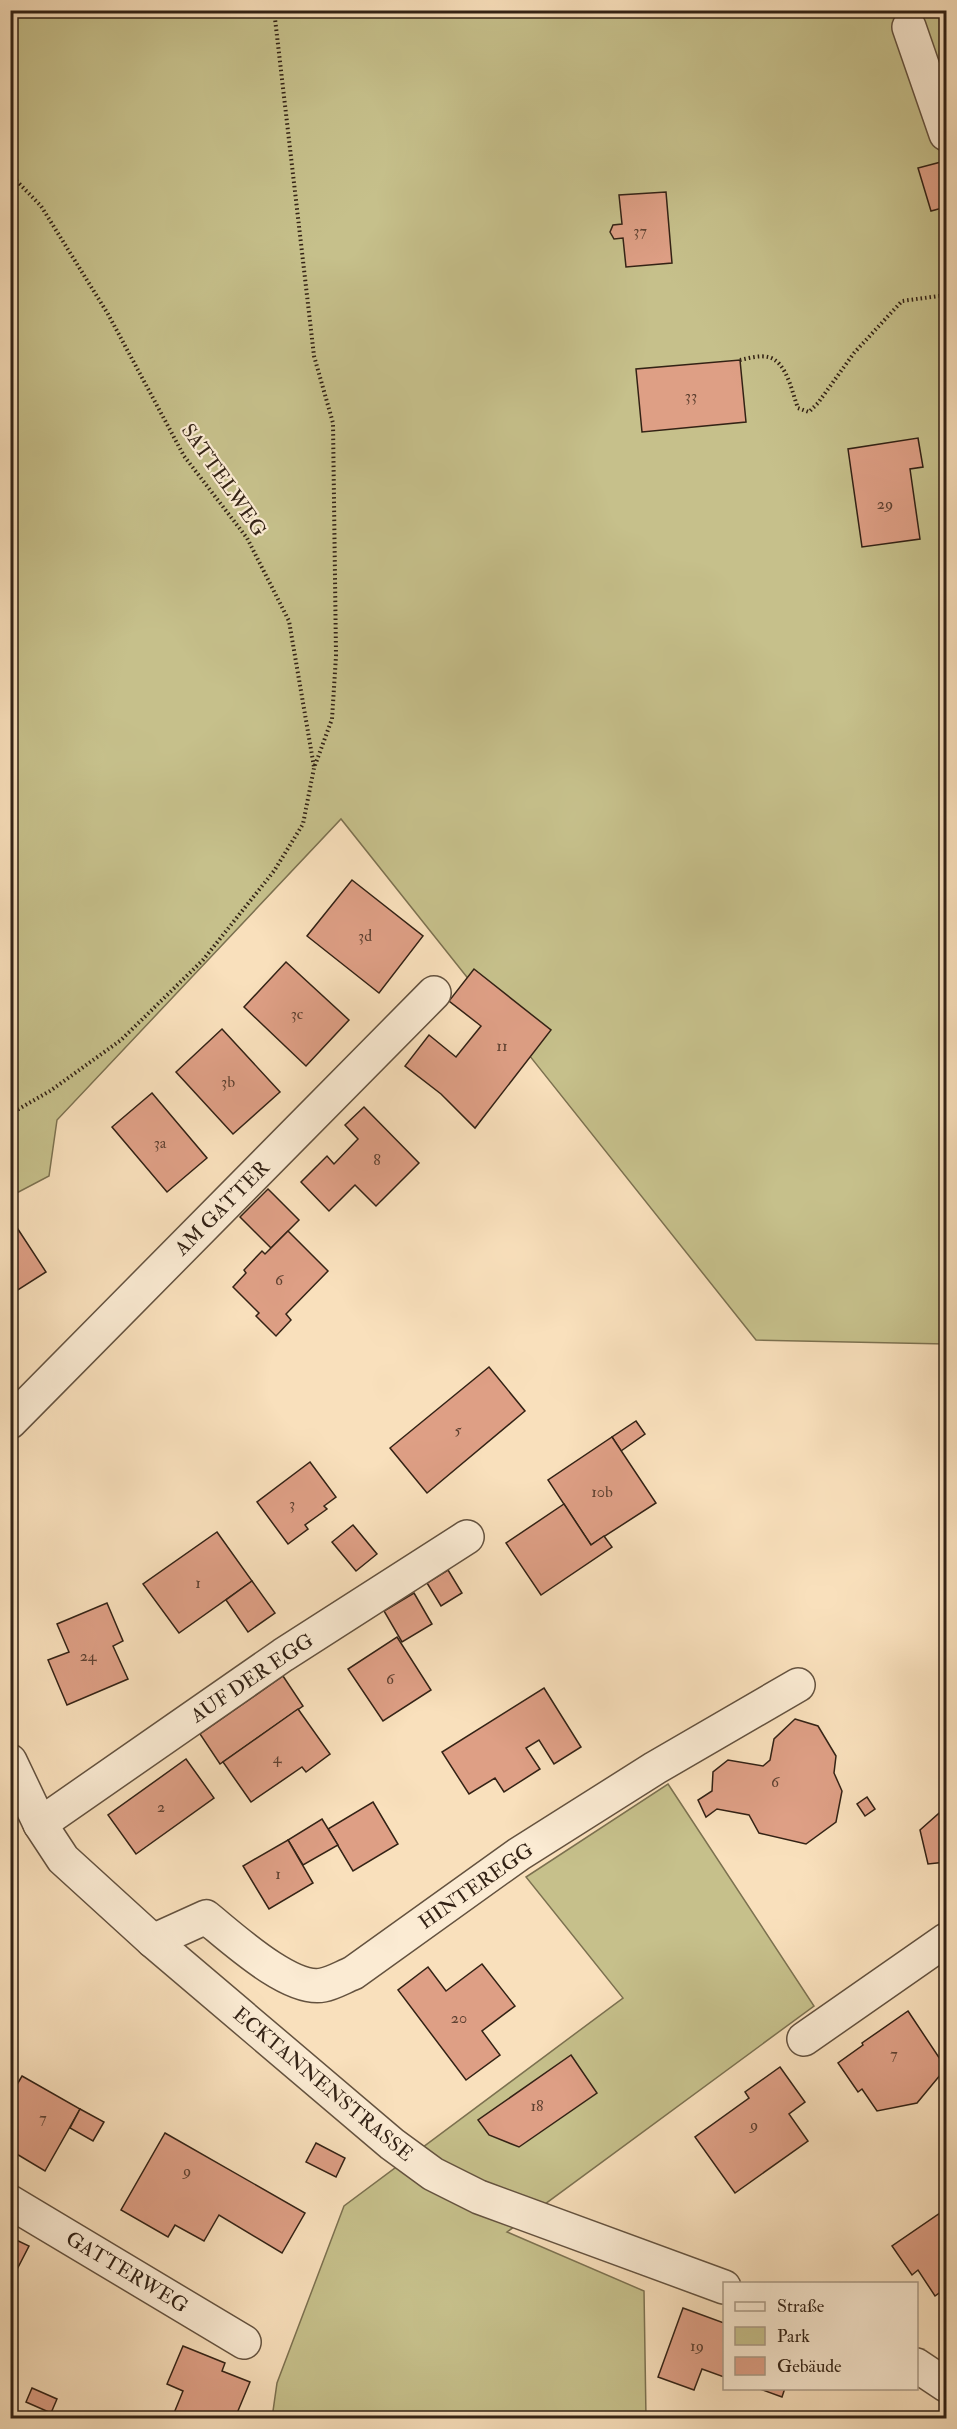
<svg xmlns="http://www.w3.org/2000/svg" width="957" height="2429" font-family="'IM FELL Double Pica',serif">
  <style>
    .green { fill: #c6c08b; stroke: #7c7150; stroke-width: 1.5 }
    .building { fill: #de9f85; stroke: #332215; stroke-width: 1.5 }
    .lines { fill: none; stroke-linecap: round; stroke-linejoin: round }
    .minor-casing { stroke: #64523f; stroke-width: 36 }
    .path { stroke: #332215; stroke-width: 4; stroke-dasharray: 1.5 3; stroke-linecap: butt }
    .minor { stroke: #fbebd3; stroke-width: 33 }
    .labels { text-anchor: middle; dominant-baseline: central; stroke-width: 4.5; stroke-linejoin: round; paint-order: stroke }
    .number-label { font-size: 16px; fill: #5e4131 }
    .street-label { font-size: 20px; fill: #332215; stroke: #fbebd3 }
  </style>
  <rect width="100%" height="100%" fill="#f9e0bc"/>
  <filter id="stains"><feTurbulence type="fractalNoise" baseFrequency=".00333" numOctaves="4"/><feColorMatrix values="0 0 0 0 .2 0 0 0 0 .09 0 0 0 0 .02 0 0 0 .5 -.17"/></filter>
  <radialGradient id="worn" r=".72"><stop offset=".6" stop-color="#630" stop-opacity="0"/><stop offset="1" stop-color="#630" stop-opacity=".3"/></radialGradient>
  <g class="green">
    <polygon points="11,11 946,11 946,1344 756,1340 341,819 57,1120 49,1176 11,1196"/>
    <polygon points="668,1784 814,2006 507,2232 644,2291 646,2418 272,2418 277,2383 344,2206 623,1998 526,1877"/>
  </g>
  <g class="building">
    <polygon points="941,162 946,184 946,207 931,211 918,168"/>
    <polygon points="666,192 672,263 626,267 623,238 614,239 610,232 613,225 622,224 619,195"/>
    <polygon points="740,360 746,422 642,432 636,369"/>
    <polygon points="918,438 923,467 910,469 920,539 862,547 848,449"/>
    <polygon points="352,880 423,936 379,993 307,936"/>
    <polygon points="286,962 349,1020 306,1066 244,1007"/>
    <polygon points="474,969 551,1030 475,1128 441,1094 405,1066 429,1035 456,1057 481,1026 449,1001"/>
    <polygon points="222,1029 280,1092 233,1134 176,1072"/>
    <polygon points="152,1093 207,1158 167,1192 112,1127"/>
    <polygon points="364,1107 419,1163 376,1206 355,1185 329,1211 301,1182 327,1156 334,1164 358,1139 345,1125"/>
    <polygon points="268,1189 299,1220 271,1248 240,1217"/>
    <polygon points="10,1217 46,1272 10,1295"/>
    <polygon points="288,1231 328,1271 286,1314 291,1320 276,1336 256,1316 259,1313 233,1287 246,1273 244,1270 262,1251 265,1254"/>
    <polygon points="489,1367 525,1411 427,1493 390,1448"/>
    <polygon points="636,1421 645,1434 621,1451 612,1437"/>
    <polygon points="612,1437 656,1503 591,1545 548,1480"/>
    <polygon points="310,1462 336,1497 324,1506 327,1509 305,1525 308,1529 288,1544 257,1502"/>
    <polygon points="564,1504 591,1545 604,1536 612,1547 541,1595 506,1543"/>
    <polygon points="353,1525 377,1554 356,1571 332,1542"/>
    <polygon points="217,1532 252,1581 179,1633 143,1584"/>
    <polygon points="448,1570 462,1593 441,1606 427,1583"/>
    <polygon points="252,1581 275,1613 248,1632 226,1600"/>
    <polygon points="414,1593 432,1624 402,1642 384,1611"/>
    <polygon points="107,1603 123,1641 113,1646 128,1679 67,1705 48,1660 69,1652 57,1624"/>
    <polygon points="397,1637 431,1690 383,1721 348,1669"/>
    <polygon points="283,1676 303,1706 220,1764 200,1734"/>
    <polygon points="544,1688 581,1747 554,1764 539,1740 526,1748 540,1769 504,1792 495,1778 469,1794 442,1752"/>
    <polygon points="298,1709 330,1754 306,1772 302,1767 251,1802 223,1762"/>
    <polygon points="795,1719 818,1726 836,1756 834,1773 842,1791 836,1822 806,1844 759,1833 749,1815 717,1809 706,1817 698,1800 712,1791 713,1772 728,1760 763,1766 770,1760 774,1739"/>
    <polygon points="186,1759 214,1798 136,1854 108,1815"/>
    <polygon points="867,1797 875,1809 865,1816 857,1804"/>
    <polygon points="373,1802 398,1844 353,1871 328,1829"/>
    <polygon points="946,1807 946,1862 928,1864 920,1830"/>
    <polygon points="322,1819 338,1845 303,1865 288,1840"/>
    <polygon points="288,1840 313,1883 269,1909 243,1866"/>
    <polygon points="482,1964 515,2006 482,2031 500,2055 466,2080 398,1990 428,1967 446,1991"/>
    <polygon points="908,2011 946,2068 917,2103 877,2111 862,2089 858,2092 838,2063 863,2045 862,2043"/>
    <polygon points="571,2055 597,2093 519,2147 489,2135 478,2120"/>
    <polygon points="780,2067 805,2102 789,2114 808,2141 735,2193 695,2137 749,2098 745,2092"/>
    <polygon points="22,2076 80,2109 45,2171 10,2150 12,2134 10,2133 10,2092 12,2093"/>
    <polygon points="80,2109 104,2122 93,2141 70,2128"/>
    <polygon points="165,2133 305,2213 282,2253 219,2215 204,2241 175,2225 168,2237 121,2210"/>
    <polygon points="316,2143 345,2158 336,2177 306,2162"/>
    <polygon points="946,2209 946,2288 935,2296 918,2270 912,2275 892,2246"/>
    <polygon points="10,2237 29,2246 10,2283"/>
    <polygon points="683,2308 724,2323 724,2377 702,2369 694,2390 658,2377"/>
    <polygon points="183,2346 225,2363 222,2371 250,2382 235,2418 172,2418 183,2391 167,2384"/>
    <polygon points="32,2388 57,2399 51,2413 26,2402"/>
    <polygon points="757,2388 785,2388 782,2397"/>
  </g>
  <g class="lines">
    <g class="minor-casing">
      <g id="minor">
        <polyline points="909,27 946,134"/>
        <polyline points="10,1422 434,993"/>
        <polyline points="10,1761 40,1824 63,1859 153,1941 392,2144 433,2174 479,2197 724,2287"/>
        <polyline points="40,1824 283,1655 467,1537"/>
        <path d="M153 1941 206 1917C231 1937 290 1992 323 1985 333 1983 343 1977 353 1973L519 1854 655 1768 798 1685"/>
        <polyline points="804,2039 946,1940"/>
        <polyline points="10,2202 244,2342"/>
        <polyline points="916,2365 946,2385"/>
      </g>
    </g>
    <g class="path">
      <polyline points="10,174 41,206 108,314 184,456 247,538 289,621 314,767"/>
      <path d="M740 360C749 358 760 355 768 357 787 361 792 393 798 408L809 412 818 403 854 353 902 301 946 295"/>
      <polyline points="10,1114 50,1091 121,1040 203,960 274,871 303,824 314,768 332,719 336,656 333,423 314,356 274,10"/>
    </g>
    <use href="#minor" class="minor"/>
  </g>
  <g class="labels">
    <g class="number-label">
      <text x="640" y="231">37</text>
      <text x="691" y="396">33</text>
      <text x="885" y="504">29</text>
      <text x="365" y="936">3d</text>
      <text x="297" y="1014">3c</text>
      <text x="502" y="1046">11</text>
      <text x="228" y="1082">3b</text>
      <text x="160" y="1143">3a</text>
      <text x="377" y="1160">8</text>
      <text x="279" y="1280">6</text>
      <text x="458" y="1430">5</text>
      <text x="602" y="1492">10b</text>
      <text x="292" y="1504">3</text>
      <text x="198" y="1583">1</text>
      <text x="88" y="1656">24</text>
      <text x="390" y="1679">6</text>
      <text x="277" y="1758">4</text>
      <text x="775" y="1782">6</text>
      <text x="161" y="1807">2</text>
      <text x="278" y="1874">1</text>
      <text x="459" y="2018">20</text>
      <text x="894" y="2054">7</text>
      <text x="537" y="2106">18</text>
      <text x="43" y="2118">7</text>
      <text x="754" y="2125">9</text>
      <text x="187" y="2171">9</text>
      <text x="697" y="2346">19</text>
    </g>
    <g class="street-label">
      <text transform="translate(224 480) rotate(55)">SATTELWEG</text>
      <text transform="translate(222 1208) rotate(-45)">AM GATTER</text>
      <text transform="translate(252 1678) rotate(-34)">AUF DER EGG</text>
      <text transform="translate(476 1886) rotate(-35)">HINTEREGG</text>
      <text transform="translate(323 2084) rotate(40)">ECKTANNENSTRASSE</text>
      <text transform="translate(127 2272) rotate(31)">GATTERWEG</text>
    </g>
  </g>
  <rect width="957" height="2429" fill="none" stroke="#f9e0bc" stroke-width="36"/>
  <rect x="12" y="12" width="933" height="2405" fill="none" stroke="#332215" stroke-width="3"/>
  <rect x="18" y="18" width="921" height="2393" fill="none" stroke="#332215" stroke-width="1.5"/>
  <rect x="723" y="2282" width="195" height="108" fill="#fbebd3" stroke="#ab9b87" stroke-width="1.5"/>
  <rect x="735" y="2302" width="30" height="9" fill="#fbebd3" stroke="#ab9b87" stroke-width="1.5"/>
  <text x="777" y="2312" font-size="18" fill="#332215">Straße</text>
  <rect x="735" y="2327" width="30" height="18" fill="#c6c08b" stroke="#ab9b87" stroke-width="1.5"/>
  <text x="777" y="2342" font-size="18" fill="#332215">Park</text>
  <rect x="735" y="2357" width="30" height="18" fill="#de9f85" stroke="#ab9b87" stroke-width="1.5"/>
  <text x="777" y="2372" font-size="18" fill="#332215">Gebäude</text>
  <rect width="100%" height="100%" filter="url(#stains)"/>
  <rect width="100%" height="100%" fill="url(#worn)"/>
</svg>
